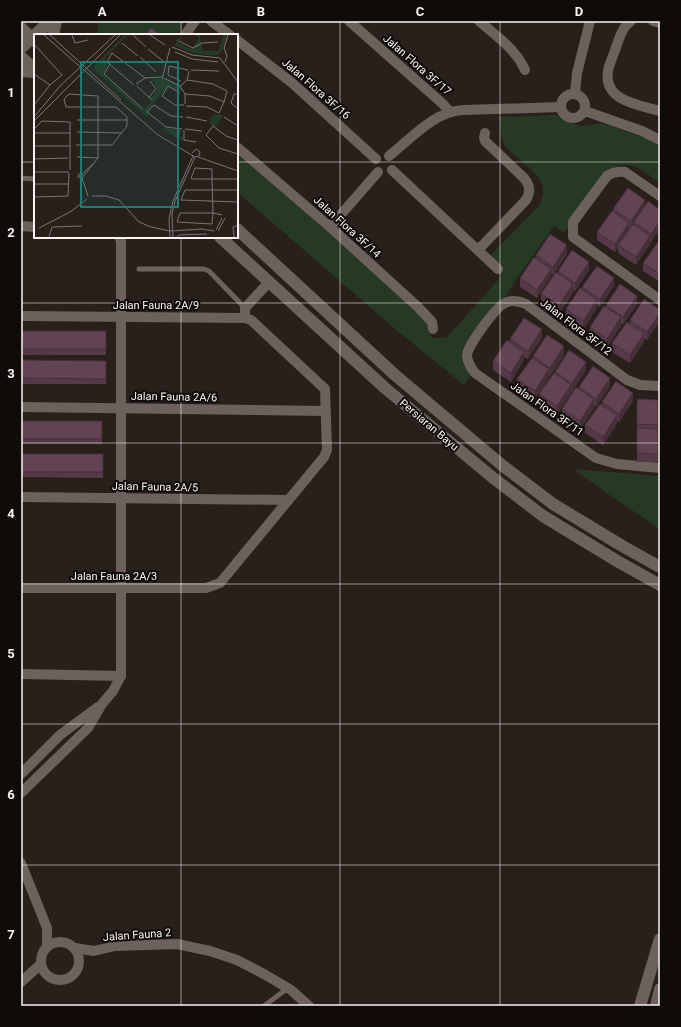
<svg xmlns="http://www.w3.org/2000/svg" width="681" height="1027" font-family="Roboto,sans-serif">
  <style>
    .green { fill: #253924 }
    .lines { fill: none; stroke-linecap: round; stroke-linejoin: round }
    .service { stroke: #6c615c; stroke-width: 5 }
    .minor { stroke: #6c615c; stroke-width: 10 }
    .tertiary { stroke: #6c615c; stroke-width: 12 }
    .secondary { stroke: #6c615c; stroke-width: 12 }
    .wall { fill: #543a46 }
    .shaded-wall { fill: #452f39 }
    .building { fill: #624351; stroke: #452f39 }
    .grid { fill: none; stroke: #faf3f0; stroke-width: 1; stroke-opacity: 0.55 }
    .labels { text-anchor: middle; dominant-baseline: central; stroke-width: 4; stroke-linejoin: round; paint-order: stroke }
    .street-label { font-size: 11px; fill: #faf3f0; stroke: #0f0b09 }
    .inset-road { fill: none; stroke: #7d7471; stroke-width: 1 }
    .view { fill: #1b7c74; fill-opacity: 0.15; stroke: #1b7c74; stroke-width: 2 }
    .inset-edge { fill: none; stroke: #faf3f0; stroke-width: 2 }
    .neatline { fill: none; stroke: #faf3f0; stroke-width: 1.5 }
    .grid-label { font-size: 13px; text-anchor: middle; font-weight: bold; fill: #faf3f0 }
  </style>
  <rect width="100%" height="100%" fill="#29201c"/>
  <g class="green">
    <polygon points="100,21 185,21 177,35 98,35 98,23"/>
    <path d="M557 115 570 123 582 126 602 123 654 141 660 145V183C642 170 627 155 606 173L564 233 554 226 515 281 498 310 469 348 474 371 464 385 401 334 237 192V154L297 204 427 321 430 334 433 338H446L501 277 485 261 539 206C541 200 544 194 543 188 542 175 517 158 508 149L504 145 501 133 499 117Z"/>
    <polygon points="574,469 660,476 660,529 612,497"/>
  </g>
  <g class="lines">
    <g class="service">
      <polyline points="21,178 35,179"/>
      <polyline points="139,269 204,269 209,271 245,308"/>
      <polyline points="264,1006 288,988"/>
    </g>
    <g class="minor">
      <polyline points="211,21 230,35"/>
      <polyline points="349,21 443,104 450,112"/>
      <path d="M479 21C496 36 516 49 525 70"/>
      <path d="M631 21C621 28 619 40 615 50 613 57 609 64 608 71 603 101 639 105 660 111"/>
      <polyline points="653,21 660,23"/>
      <polyline points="185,35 195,21"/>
      <polyline points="237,40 291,82 376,159"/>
      <polyline points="575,93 577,73 590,21"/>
      <circle cx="573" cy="106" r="12"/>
      <polyline points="585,111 642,131 660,140"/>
      <polyline points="237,147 330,227 418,307 432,322 433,329"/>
      <path d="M389 156C412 138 434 111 464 110L561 107"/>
      <polyline points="392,170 498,269"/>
      <path d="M660 196 625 172C618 171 613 172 607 176L573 222V237L660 300"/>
      <polyline points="21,226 35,227"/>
      <polyline points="330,227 378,172"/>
      <path d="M478 250 526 200C531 192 530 185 524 178L485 141 484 138 485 133"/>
      <polyline points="21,316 245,318 251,320 325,389 327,450 324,457 220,583 206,588 21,588"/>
      <polyline points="245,318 245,308 269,282"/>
      <path d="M660 386 640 385 627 380 526 304C519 301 512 299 505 303 496 307 466 347 467 356 468 363 471 368 475 373L596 458 617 464 660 468"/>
      <polyline points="21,407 326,411"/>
      <polyline points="21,497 288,500"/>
      <polyline points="21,674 121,676"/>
      <polyline points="21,774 60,735 98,707"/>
      <polyline points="21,793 88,728 102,704 113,691 121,676 121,240 119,237"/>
      <polyline points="21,863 47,928 47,946"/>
      <circle cx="60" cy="961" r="19"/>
      <polyline points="75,948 94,951 115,946 177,944 210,951 237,960 264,974 291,990 309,1006"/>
      <polyline points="21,982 41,964"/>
    </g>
    <g class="tertiary">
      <polyline points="21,48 50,21"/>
      <polyline points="640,1006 660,939"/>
      <polyline points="656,1006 660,989"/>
    </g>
    <g class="secondary">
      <polyline points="21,28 35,41"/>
      <polyline points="53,35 56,21"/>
      <polyline points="21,57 35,69"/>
      <polyline points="21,71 35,72"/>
      <polyline points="237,229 395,375 503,466 553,504 624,547 660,567"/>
      <polyline points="220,237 385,388 492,477 543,516 617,561 660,585"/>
    </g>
  </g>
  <g class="wall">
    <polygon points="645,206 660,210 660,229 651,242 650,242 650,244 636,265 618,253 618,247 615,252 597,240 597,232 613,212 613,209"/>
    <polygon points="660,239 660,282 643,271 643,263 659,243"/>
    <polygon points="567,254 553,275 551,273 551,277 537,298 520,287 520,278 536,258 536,255"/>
    <polygon points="589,270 575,291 573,289 573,293 559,314 541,302 541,294 558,274 558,271"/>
    <polygon points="614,286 600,307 597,305 597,308 583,330 566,318 566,309 582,290 582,287"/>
    <polygon points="637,304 623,325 621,323 621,326 607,347 590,335 590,327 606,307 606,305"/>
    <polygon points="660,310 647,340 644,338 644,342 630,363 612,352 612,343 630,324 630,320"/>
    <rect x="21" y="331" width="85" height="24"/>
    <polygon points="542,338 528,359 524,357 524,360 511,382 493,370 493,361 510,342 510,339"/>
    <polygon points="564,355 550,376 549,375 549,378 535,399 517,387 517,379 533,358 533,356"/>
    <polygon points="21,360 106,361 106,384 21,384"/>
    <polygon points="586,370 572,392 571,391 571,393 557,414 539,403 539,394 555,374 555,372"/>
    <polygon points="610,386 596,407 594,405 594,408 580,429 562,417 562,409 579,389 579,387"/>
    <polygon points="637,399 658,400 658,462 637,462"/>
    <polygon points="633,401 619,422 617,421 617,424 603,445 585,433 585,425 602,405 602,402"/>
    <rect x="21" y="421" width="81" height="23"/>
    <polygon points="21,454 103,454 103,478 21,477"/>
  </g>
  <g class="shaded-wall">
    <polygon points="645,200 645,208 634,222 634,225 631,229 631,221"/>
    <polygon points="660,221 660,229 651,242 651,234"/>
    <polygon points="629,223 629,231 618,245 618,247 615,252 615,244"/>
    <polygon points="650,236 650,244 636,265 636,257"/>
    <polygon points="567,245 567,254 553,275 553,267"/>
    <polygon points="589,262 589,270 575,291 575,283"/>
    <polygon points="551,269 551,277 537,298 537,290"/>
    <polygon points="614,278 614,286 600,307 600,299"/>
    <polygon points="573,284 573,293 559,314 559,305"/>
    <polygon points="637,296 637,304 623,325 623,317"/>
    <polygon points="597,300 597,308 583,330 583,321"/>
    <polygon points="660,313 660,321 647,340 647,332"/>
    <polygon points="621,317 621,326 607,347 607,339"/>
    <polygon points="542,329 542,338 528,359 528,351"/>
    <polygon points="644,334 644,342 630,363 630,355"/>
    <polygon points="564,346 564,355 550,376 550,368"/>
    <polygon points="524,352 524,360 511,382 511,373"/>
    <polygon points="586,362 586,370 572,392 572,383"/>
    <polygon points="549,369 549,378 535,399 535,391"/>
    <polygon points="610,378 610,386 596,407 596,399"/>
    <polygon points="571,385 571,393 557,414 557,406"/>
    <polygon points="633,393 633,401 619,422 619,414"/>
    <polygon points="594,399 594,408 580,429 580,421"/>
    <polygon points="617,415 617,424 603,445 603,437"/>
  </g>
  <g class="building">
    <polygon points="151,28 158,33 156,35 145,35"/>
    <polygon points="628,188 645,200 631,221 613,209"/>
    <polygon points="648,201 660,210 660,221 651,234 634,222"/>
    <polygon points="612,211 629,223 615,244 597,232"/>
    <polygon points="633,224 650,236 636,257 618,245"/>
    <polygon points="550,234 567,245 553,267 536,255"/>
    <polygon points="658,242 660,243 660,274 643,263"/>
    <polygon points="572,250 589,262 575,283 558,271"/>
    <polygon points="534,257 551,269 537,290 520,278"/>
    <polygon points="597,266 614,278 600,299 582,287"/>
    <polygon points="556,272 573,284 559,305 541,294"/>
    <polygon points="620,284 637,296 623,317 606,305"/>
    <polygon points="580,288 597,300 583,321 566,309"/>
    <polygon points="644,299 660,310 660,313 647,332 630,320"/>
    <polygon points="604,306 621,317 607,339 590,327"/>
    <polygon points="524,318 542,329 528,351 510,339"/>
    <polygon points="627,322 644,334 630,355 612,343"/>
    <rect x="21" y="331" width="85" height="18"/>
    <polygon points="547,335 564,346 550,368 533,356"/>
    <polygon points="507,340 524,352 511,373 493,361"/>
    <polygon points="569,350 586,362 572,383 555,372"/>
    <polygon points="532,358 549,369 535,391 517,379"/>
    <polygon points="21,360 106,361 106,379 21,378"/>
    <polygon points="593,366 610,378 596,399 579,387"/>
    <polygon points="554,373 571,385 557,406 539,394"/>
    <polygon points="616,381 633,393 619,414 602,402"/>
    <polygon points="576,387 594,399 580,421 562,409"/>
    <polygon points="637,399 658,400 658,425 637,424"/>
    <polygon points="600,404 617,415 603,437 585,425"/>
    <rect x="21" y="421" width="81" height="18"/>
    <polygon points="637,428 658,429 658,454 637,453"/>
    <rect x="21" y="454" width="82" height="18"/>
  </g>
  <path class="grid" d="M181 21V35M340 21V1006M500 21V1006M21 162H35M237 162H660M181 237V1006M21 303H660M21 443H660M21 584H660M21 724H660M21 865H660"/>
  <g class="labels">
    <g class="street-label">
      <text transform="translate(417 65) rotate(41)">Jalan Flora 3F/17</text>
      <text transform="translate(316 89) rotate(41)">Jalan Flora 3F/16</text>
      <text transform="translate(347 227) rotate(42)">Jalan Flora 3F/14</text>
      <text x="156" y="305">Jalan Fauna 2A/9</text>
      <text transform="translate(576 327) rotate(37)">Jalan Flora 3F/12</text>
      <text transform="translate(174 397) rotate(1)">Jalan Fauna 2A/6</text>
      <text transform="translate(547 409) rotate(35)">Jalan Flora 3F/11</text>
      <text transform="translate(429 425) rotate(40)">Persiaran Bayu</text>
      <text transform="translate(155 487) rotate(1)">Jalan Fauna 2A/5</text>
      <text x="114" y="576">Jalan Fauna 2A/3</text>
      <text transform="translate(137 935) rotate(-4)">Jalan Fauna 2</text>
    </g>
  </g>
  <g transform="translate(34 34)">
    <rect width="204" height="204" fill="#29201c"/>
    <path d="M90 1H94L71 24 74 30 69 41 109 76 118 67 116 65 124 56 118 45H132L144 50 149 57 133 53 120 68 113 83 61 36V31ZM148 1 145 9 158 15 165 4 160 1H166L169 17H184L189 1H193L188 16 184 21H174L158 19 141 12 142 6ZM181 80 190 81 182 92H177L176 84ZM128 94 148 96 146 102H149V108Z" fill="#253924"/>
    <path class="inset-road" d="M10 1 124 101 161 123 165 122 166 118 162 115 158 119M16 1 87 66M38 1 41 9 54 6M99 1 112 13M116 1 131 11M145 7 159 14 168 9M88 9 104 22M168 9 184 8M0 10 28 41 16 51 0 71M138 13 158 21 186 24 204 48M114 15 129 27M141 18 158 25 184 28M106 23 122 38M191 28 193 22 190 14 194 1M76 30 70 40 109 75M157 36 185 37M0 40 16 51M129 41 128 45 136 14M130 44 146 52 151 60V70M153 46 179 50 193 57 190 68M147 47 134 41 135 32 154 36M102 50 111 44 127 43M100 51 73 28 78 19 111 44M103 52 118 66M146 52 153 46 155 37M146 59 134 52 128 62 141 71H150M151 60 176 62 190 68 185 79 173 73 152 72M204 60H200L197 69 204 75M115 63 122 55 116 47M0 83 26 52 81 1M152 83 173 87M190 83 204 92M43 86H93M0 87 86 1M0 95 8 87 36 88V136M148 95 132 93 113 78 120 71 137 82 149 83M151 95 168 97M150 96V106L162 108M43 98 88 99M0 99H37M204 106 192 102 179 92 172 101 185 114 204 120M42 111H78L93 92V83L82 73M0 112H35M43 123 64 124M164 123 204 137M0 125 34 124M0 138H35M48 140 60 129M49 141 45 140 44 143 48 144 64 124V62L35 60 30 65 32 73H82M48 144 54 162M0 150H35M204 156H151L147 166 204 168M58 162H72L85 166 105 188 117 193 136 197 168 195M0 163 34 162 35 139M188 181 179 179H146L143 188 178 190 179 179 178 145V135L161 134 157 144 158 145H204M5 194 36 178 53 165M167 195 180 197M182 196 188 184M184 197 191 184M15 203 18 193 48 192M136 203 135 185 139 167 159 122M139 203 138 180 141 167 161 123M143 203 145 201 173 200M200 203 199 193 204 191"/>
    <path class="view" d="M47 28H144V173H47Z"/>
    <rect width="204" height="204" class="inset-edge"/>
  </g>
  <rect width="681" height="1027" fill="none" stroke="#0f0b09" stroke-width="44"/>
  <rect x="22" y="22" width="637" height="983" class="neatline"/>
  <g class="grid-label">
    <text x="102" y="16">A</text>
    <text x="261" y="16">B</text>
    <text x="420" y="16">C</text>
    <text x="579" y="16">D</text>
    <text x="11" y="97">1</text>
    <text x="11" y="237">2</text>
    <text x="11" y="378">3</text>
    <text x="11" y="518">4</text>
    <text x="11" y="658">5</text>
    <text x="11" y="799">6</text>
    <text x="11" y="939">7</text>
  </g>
</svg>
